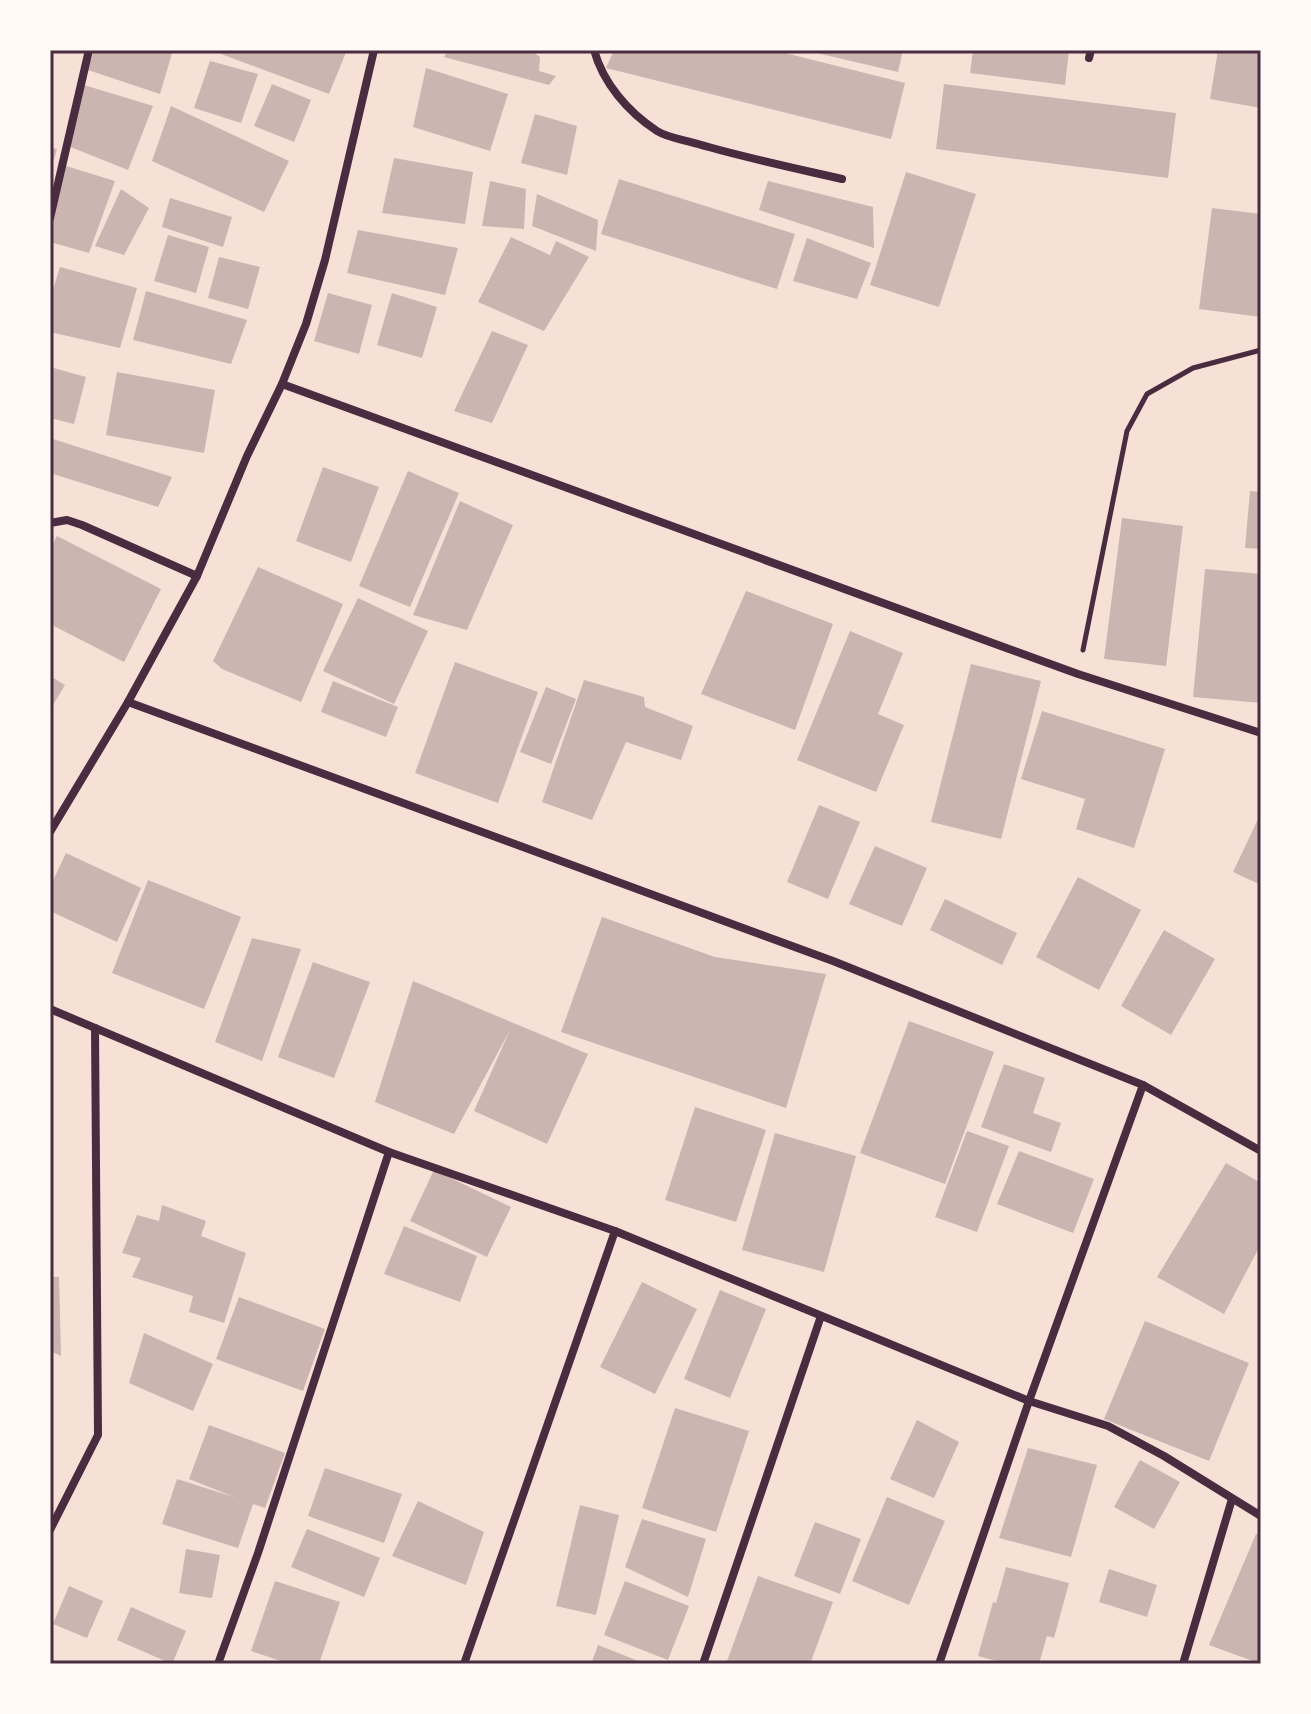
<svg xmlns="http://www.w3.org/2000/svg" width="1311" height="1714" font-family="'Asap Condensed',sans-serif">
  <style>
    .building { fill: #ccb4b1 }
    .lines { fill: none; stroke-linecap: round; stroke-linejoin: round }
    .path { stroke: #4a2c40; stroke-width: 5 }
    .minor { stroke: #4a2c40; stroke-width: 8 }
    .neatline { fill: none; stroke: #4a2c40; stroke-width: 3 }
  </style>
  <rect width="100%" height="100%" fill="#f7e1d7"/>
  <g class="building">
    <polygon points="94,50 173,50 160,94 88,70"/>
    <polygon points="210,50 347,50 329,94"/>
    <polygon points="448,50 530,50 540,57 539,71 556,76 549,85 444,57"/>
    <polygon points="614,50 773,50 905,83 891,139 606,68"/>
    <polygon points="804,50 903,50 898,72"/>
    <polygon points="973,50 1069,50 1065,85 970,73"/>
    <polygon points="1218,50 1261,50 1261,108 1210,99"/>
    <polygon points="210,61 258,74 241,123 194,108"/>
    <polygon points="426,68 508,94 490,151 413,127"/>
    <polygon points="272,84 311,100 294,142 254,126"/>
    <polygon points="944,84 1176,113 1168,178 936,149"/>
    <polygon points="84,85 153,106 128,170 68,146"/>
    <polygon points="171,106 289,161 264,212 152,161"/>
    <polygon points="535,114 577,126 567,175 521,163"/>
    <polygon points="50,147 57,149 51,170 50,170"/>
    <polygon points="394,158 473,172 465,224 382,213"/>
    <polygon points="66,166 115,181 89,253 50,242 50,229"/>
    <polygon points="906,172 976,194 939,307 870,285"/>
    <polygon points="619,179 795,234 777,289 601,234"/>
    <polygon points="490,181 526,189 524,229 482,226"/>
    <polygon points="768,181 873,207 874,248 759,210"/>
    <polygon points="121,189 149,208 124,255 95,246"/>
    <polygon points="537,194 598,220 596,251 532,226"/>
    <polygon points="170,198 232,217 223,247 162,227"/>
    <polygon points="1212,208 1261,214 1261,317 1199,309"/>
    <polygon points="358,230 458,248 445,295 347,273"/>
    <polygon points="168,235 209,247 196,293 154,281"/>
    <polygon points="511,237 550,255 556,241 589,257 544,331 478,302"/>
    <polygon points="807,238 871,263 857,299 793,281"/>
    <polygon points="219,257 260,267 248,309 208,298"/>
    <polygon points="60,267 137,288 120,348 50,332 50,299"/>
    <polygon points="146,291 247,320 231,364 133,340"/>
    <polygon points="328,293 372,305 359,354 314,341"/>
    <polygon points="392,293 437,307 422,358 377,345"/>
    <polygon points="492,331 528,345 492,423 454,411"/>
    <polygon points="50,367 86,377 74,424 50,418"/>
    <polygon points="117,372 215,390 204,453 106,435"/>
    <polygon points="50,438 172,477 158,507 50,473"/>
    <polygon points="323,467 379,487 351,562 296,541"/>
    <polygon points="408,471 459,493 410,607 359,586"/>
    <polygon points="1250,491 1261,492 1261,549 1245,548"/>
    <polygon points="460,501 513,525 467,630 413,615"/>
    <polygon points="1122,518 1183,526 1166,666 1104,659"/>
    <polygon points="57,536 161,589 124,662 50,624 50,549"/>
    <polygon points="258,567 343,604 301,702 222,669 213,661"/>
    <polygon points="1205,569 1261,574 1261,703 1193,697"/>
    <polygon points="746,591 833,624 795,730 701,694"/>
    <polygon points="358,598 428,631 394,704 323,671"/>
    <polygon points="850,631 903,653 878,714 904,725 876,792 797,760"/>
    <polygon points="455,662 538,692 498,803 415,773"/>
    <polygon points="971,664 1041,681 1001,839 931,822"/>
    <polygon points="50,676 65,685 50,710"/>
    <polygon points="584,680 644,697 645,707 693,726 681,760 626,742 592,820 542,802"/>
    <polygon points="333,681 398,707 386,737 321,712"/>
    <polygon points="546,687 576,699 551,764 520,752"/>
    <polygon points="1042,711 1165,749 1134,848 1076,829 1085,799 1021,779"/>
    <polygon points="819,805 860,822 828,899 787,882"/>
    <polygon points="1259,817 1261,818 1261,885 1233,872"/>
    <polygon points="875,846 927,868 902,926 849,904"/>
    <polygon points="66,853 141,888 117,942 50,911 50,887"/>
    <polygon points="1078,877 1141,910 1099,990 1036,957"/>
    <polygon points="148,880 241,917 204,1009 112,973"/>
    <polygon points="945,899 1017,933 1002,965 930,930"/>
    <polygon points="602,917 715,957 826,974 786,1108 561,1032"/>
    <polygon points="1164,930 1215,959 1171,1035 1121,1006"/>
    <polygon points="252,938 301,949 262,1061 215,1042"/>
    <polygon points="313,962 370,982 334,1078 278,1057"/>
    <polygon points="413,981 588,1054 547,1144 474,1111 510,1030 454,1134 375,1102"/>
    <polygon points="909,1021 994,1052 945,1184 860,1153"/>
    <polygon points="1004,1064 1045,1078 1033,1113 1061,1123 1051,1152 981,1127"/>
    <polygon points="695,1107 766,1130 736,1222 665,1200"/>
    <polygon points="967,1131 1009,1146 977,1232 935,1217"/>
    <polygon points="775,1133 856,1156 824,1272 742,1250"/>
    <polygon points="1019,1151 1094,1179 1073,1233 997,1204"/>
    <polygon points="1226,1163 1261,1183 1261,1244 1224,1314 1157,1277"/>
    <polygon points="434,1170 511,1207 487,1257 410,1221"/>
    <polygon points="162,1205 206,1221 201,1236 246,1253 224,1323 189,1312 193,1296 132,1277 141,1258 122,1253 137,1215 159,1221"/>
    <polygon points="404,1226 477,1256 460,1302 384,1274"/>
    <polygon points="50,1277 59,1277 61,1356 50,1351"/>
    <polygon points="642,1282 697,1309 655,1394 600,1367"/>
    <polygon points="720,1290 766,1309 730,1398 684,1379"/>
    <polygon points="239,1297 325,1329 303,1391 216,1359"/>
    <polygon points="1145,1321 1249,1363 1209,1461 1104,1419"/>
    <polygon points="144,1333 213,1364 193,1411 129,1383"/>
    <polygon points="675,1408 749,1431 716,1532 642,1508"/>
    <polygon points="917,1420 959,1442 934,1498 890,1479"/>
    <polygon points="209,1425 285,1453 265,1508 253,1504 238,1548 162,1524 177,1479 234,1497 189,1479"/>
    <polygon points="1028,1448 1097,1465 1071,1557 999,1538"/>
    <polygon points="1140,1460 1180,1482 1154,1529 1114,1507"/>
    <polygon points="325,1468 402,1494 384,1543 308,1516"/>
    <polygon points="887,1497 945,1521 909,1605 852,1581"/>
    <polygon points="418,1501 484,1532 466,1585 392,1556"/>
    <polygon points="580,1505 619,1515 596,1615 556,1606"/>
    <polygon points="642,1519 706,1539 688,1597 625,1567"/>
    <polygon points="815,1522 861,1539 840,1594 794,1576"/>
    <polygon points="307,1529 380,1558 364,1597 291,1567"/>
    <polygon points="1256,1534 1261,1535 1261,1664 1209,1645"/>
    <polygon points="186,1549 220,1555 212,1598 179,1593"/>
    <polygon points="1006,1567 1069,1583 1054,1638 1047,1636 1039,1664 1007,1664 978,1656 993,1602 996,1603"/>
    <polygon points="1109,1569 1157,1585 1147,1617 1099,1602"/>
    <polygon points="758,1576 833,1602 810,1664 726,1664"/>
    <polygon points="275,1581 340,1602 319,1664 290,1664 251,1651"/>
    <polygon points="625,1581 689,1606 668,1660 604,1635"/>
    <polygon points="69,1586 103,1601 87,1638 53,1624"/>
    <polygon points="131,1607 186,1631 172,1664 117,1640"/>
    <polygon points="598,1645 646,1664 591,1664"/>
  </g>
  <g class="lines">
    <polyline class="path" points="1083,650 1127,431 1147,394 1193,368 1261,350"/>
    <g class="minor">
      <path d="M594 50C603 83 628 112 657 131 668 138 685 140 698 144 746 158 794 168 842 179"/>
      <polyline points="1089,58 1091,50"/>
      <polyline points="50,218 89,50"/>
      <polyline points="282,384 1078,674 1261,733"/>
      <polyline points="50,523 67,520 82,525 197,576"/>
      <polyline points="128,702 833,961 1143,1085 1261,1151"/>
      <polyline points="50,832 128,702 197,576 247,456 282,384 306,324 325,260 374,50"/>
      <polyline points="50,1009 389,1152 615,1231 1029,1401 1108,1426 1164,1456 1261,1516"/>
      <polyline points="50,1530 98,1435 95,1028"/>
      <polyline points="218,1664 258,1553 389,1152"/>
      <polyline points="464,1664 615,1231"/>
      <polyline points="703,1664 821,1316"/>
      <polyline points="939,1664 1029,1401 1143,1085"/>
      <polyline points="1183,1664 1232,1499"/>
    </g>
  </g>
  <rect width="1311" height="1714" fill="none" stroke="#fffaf5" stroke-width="104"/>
  <rect x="52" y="52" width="1207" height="1610" class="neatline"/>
</svg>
